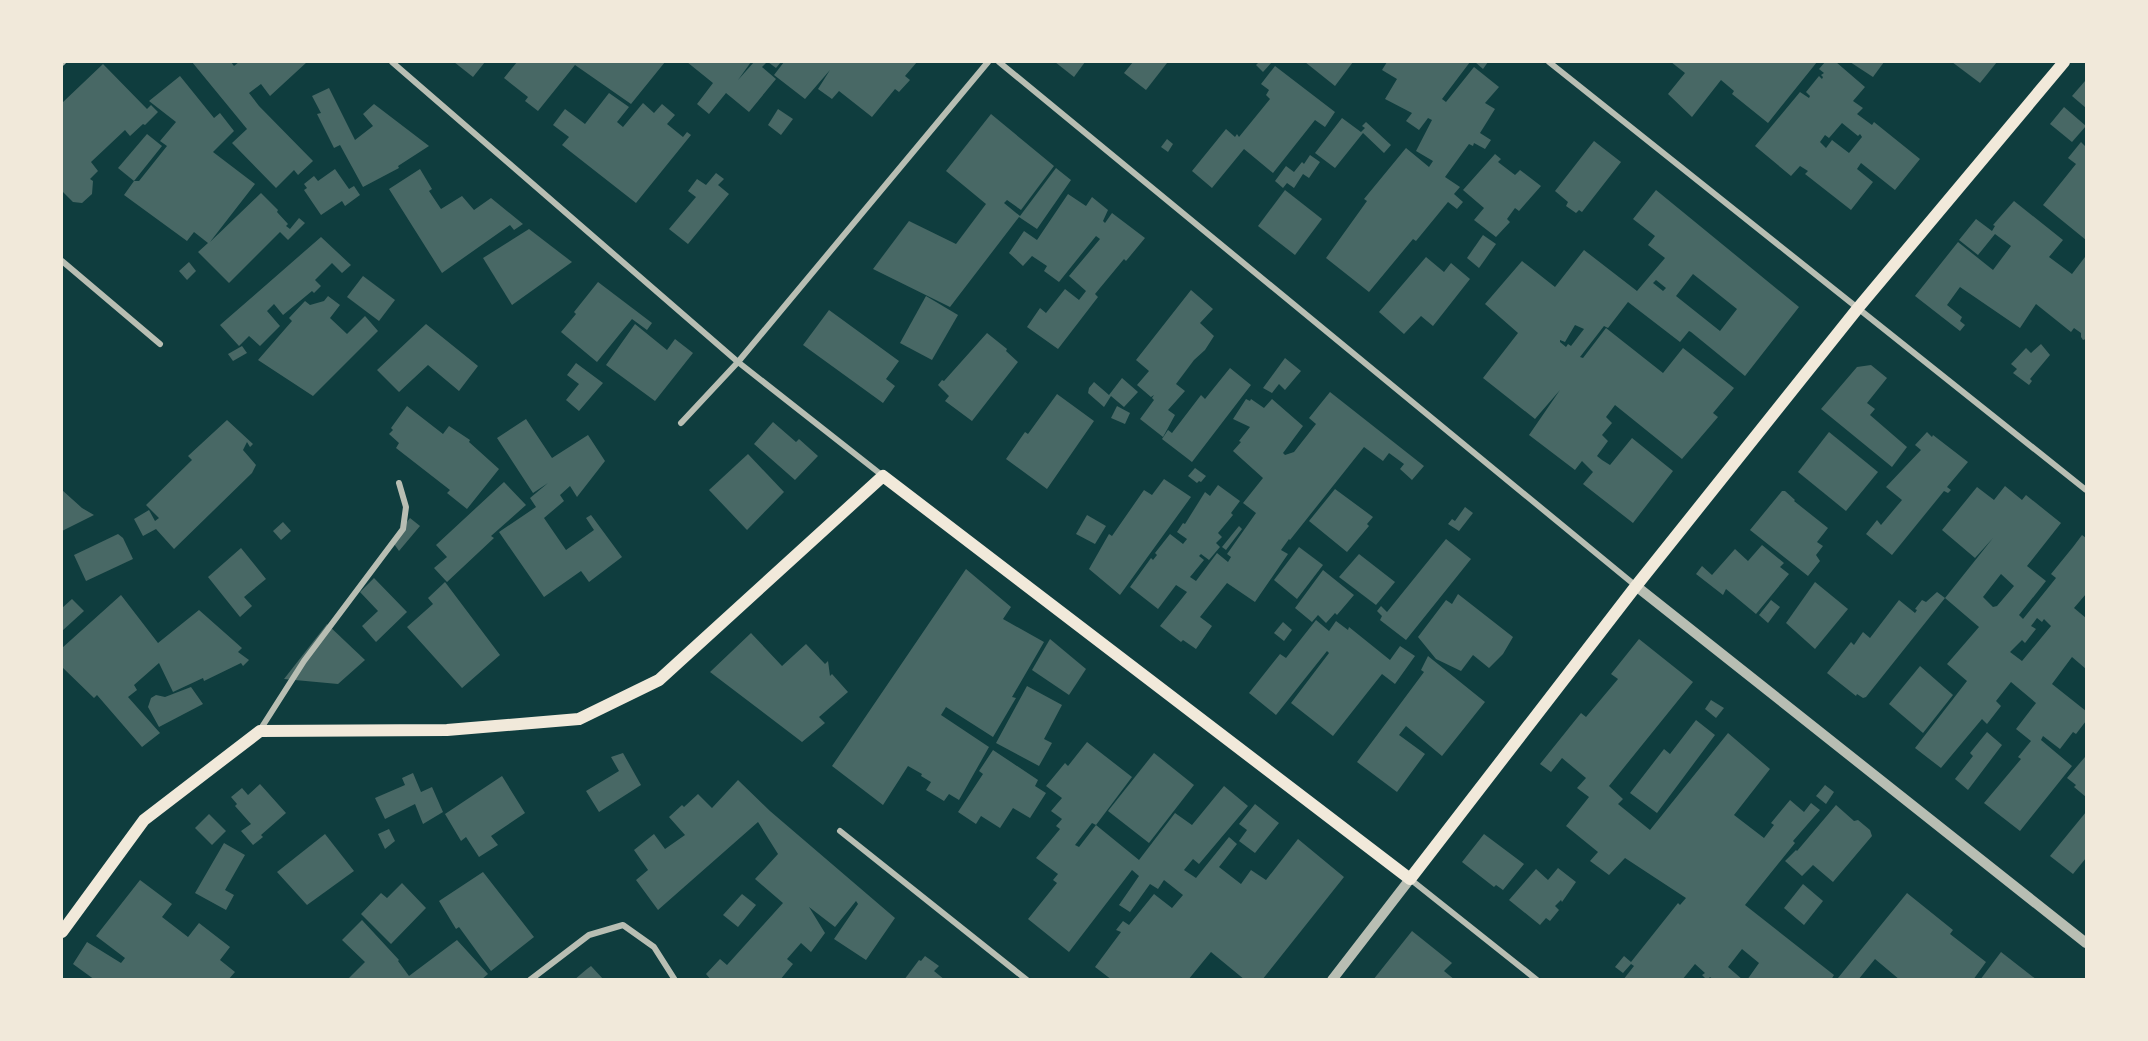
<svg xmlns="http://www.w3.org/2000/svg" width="2148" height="1041" font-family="'IBM Plex Sans',sans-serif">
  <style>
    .building { fill: #486865; fill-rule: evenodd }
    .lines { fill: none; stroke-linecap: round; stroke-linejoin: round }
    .minor { stroke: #b8beb3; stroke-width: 6 }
    .tertiary { stroke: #b8beb3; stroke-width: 10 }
    .secondary { stroke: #f1e9da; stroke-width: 12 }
  </style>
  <rect width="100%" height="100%" fill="#0f3d3e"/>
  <g class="building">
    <polygon points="192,62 231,62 234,66 239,62 307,62 270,96 261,84 249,93 259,106 313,161 298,175 294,170 276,188 232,143 247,129"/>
    <polygon points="454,62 485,62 473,77"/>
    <polygon points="517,62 665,62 631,104 575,65 538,111 525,101 528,97 504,78"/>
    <polygon points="687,62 751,62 738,80 754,62 764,62 766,63 762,67 776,79 749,112 726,93 709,114 697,104 713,83"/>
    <polygon points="768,62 781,62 776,68"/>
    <polygon points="784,62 917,62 905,76 910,80 899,92 895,89 872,117 839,91 832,99 818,89 830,70 805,99 774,75"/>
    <polygon points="1055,62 1085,62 1074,77"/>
    <polygon points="1133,62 1165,62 1167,63 1146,90 1124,73"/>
    <polygon points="1259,62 1272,62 1263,72 1256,65"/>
    <polygon points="1305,62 1353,62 1335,86"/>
    <polygon points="1387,62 1470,62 1442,99 1446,102 1474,67 1499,87 1485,103 1495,109 1480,133 1491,140 1485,149 1474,143 1473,146 1469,144 1445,177 1460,187 1454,194 1463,202 1457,209 1448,202 1416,241 1413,239 1369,292 1326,258 1367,201 1364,199 1406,148 1429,167 1433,161 1416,151 1432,120 1428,118 1419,130 1406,121 1412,113 1385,99 1397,79 1382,70"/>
    <polygon points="1475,62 1488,62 1483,69"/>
    <polygon points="1671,62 1735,63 1817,62 1768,123 1732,94 1734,91 1721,80 1692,117 1668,94 1685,73"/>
    <path d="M1825 62H1836L1865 87 1853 101 1863 108 1857 114 1872 125 1874 122 1920 159 1895 190 1861 163 1857 169 1873 182 1851 210 1805 174 1808 171 1800 166 1791 176 1755 146 1800 92 1809 98 1810 96 1806 92 1819 76 1822 79 1823 77 1821 75 1824 73 1819 69ZM1842 123 1858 136 1860 134 1862 137 1849 153 1832 140 1826 148 1820 142 1825 135 1829 138Z"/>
    <polygon points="1850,62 1884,62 1873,77"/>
    <polygon points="1952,62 1997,62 1980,83"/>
    <polygon points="103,64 147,109 151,105 158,112 145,125 143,124 130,136 125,130 91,162 98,171 90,179 93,181 92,194 82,203 73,202 63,192 62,193 62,103"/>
    <polygon points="1275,66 1335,112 1325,127 1315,120 1273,173 1244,149 1212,188 1192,171 1226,129 1235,137 1237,134 1239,137 1270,99 1266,95 1269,90 1261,84"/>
    <polygon points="180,76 214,118 220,113 234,131 213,152 255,184 210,242 261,193 278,210 277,212 288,224 286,226 290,229 299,218 305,223 288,240 280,232 229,283 198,252 208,243 194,232 187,241 124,195 134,181 139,181 167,146 160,141 176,122 149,101"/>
    <polygon points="2085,81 2086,82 2086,108 2072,96"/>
    <polygon points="329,88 355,140 373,126 363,114 374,104 429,146 398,166 399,168 363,187 340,145 334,148 317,114 321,113 312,96"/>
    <polygon points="609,93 629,107 617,122 623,127 643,103 654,113 662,104 675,115 667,124 683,137 687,132 691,135 636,203 562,145 569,137 553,125 565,109 585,124"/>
    <polygon points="2064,107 2086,126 2072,142 2050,124"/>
    <polygon points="778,109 793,119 781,135 768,125"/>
    <polygon points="991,114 1054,166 1021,210 1007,200 1004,203 1020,216 1056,168 1071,180 1037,229 1019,217 950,307 873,269 909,221 956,244 986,204 946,171"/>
    <polygon points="1342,118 1361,132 1365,128 1362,126 1366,122 1391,145 1384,153 1363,133 1335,168 1315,153"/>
    <polygon points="147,134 162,146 134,181 118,168"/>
    <polygon points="1167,139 1173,144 1168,152 1161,147"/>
    <polygon points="1594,141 1621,162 1582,212 1579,210 1576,213 1566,206 1568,202 1555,191"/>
    <polygon points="2081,142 2086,147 2086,240 2043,205 2076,164 2068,158"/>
    <polygon points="1495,154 1501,159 1498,162 1515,175 1520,170 1541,186 1519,211 1515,208 1507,219 1510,222 1496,237 1474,220 1484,208 1463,190"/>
    <polygon points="1310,155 1320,162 1309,178 1303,174 1294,188 1287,183 1283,188 1275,181 1286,166 1294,172 1302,162 1304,164"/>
    <polygon points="335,169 349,189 354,186 360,195 345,206 342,201 321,215 304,190 307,188 304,184 314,176 318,181"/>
    <polygon points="420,169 432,189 429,191 441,209 462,196 474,210 491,198 523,224 514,230 510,225 442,273 389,189"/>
    <polygon points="716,173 724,179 718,185 729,194 688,244 669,229 696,197 688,191 697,179 706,185"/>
    <polygon points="1285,190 1322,219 1295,255 1258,226"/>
    <path d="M1656 190 1799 307 1745 376 1691 332 1689 331 1680 342 1628 302 1608 328 1604 326 1580 357 1583 358 1606 328 1663 373 1683 348 1734 388 1713 413 1718 417 1682 459 1615 405 1606 417 1612 423 1602 435 1608 441 1597 456 1602 460 1610 465 1632 438 1673 471 1633 523 1583 484 1593 472 1582 461 1575 470 1529 435 1560 390 1535 419 1483 378 1518 333 1485 304 1522 261 1555 287 1584 250 1637 291 1665 258 1648 245 1655 236 1633 219ZM1693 274 1737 309 1720 331 1676 296ZM1656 280 1666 288 1663 291 1653 283ZM1575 325 1584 329 1571 346 1568 344 1566 347 1560 342V340L1565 342Z"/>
    <polygon points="1068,194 1086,206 1092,197 1108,210 1103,221 1105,223 1112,213 1145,238 1126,261 1124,259 1095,294 1098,297 1058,349 1027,327 1040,308 1046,313 1065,289 1079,300 1086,291 1069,276 1100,239 1096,236 1059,282 1044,271 1047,266 1032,256 1023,266 1009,253 1024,231 1037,240"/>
    <polygon points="2014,201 2063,240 2049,257 2072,274 2085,257 2086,258 2086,339 2083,340 2081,337 2081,333 2074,328 2071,332 2036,304 2020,328 1960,287 1947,305 1962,317 1960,321 1965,325 1960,331 1915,296 1958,242 1993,270 2011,246 1995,234 1978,255 1959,240 1976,219 1992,231 1995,226 1993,225"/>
    <polygon points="529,229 572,262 512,305 483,258"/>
    <polygon points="1483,235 1496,244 1479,268 1467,258"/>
    <polygon points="321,237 351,265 342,273 332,263 315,280 321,286 314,293 312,291 283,315 274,304 267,311 280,326 260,346 249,336 239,346 220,325"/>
    <polygon points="1426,257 1444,272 1451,263 1470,279 1433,326 1421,316 1404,334 1379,312"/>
    <polygon points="189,262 196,271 187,280 179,271"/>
    <polygon points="363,276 395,300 379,321 347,297"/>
    <polygon points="598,282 652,323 647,330 632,319 597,362 561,332 576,314 574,312"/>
    <polygon points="1191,290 1213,309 1200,323 1214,336 1205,350 1194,360 1176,384 1185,391 1168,410 1175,415 1163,437 1140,419 1154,400 1152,398 1154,395 1151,397 1137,385 1149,371 1136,360"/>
    <polygon points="328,296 340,305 330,318 347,334 365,316 378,331 313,396 258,360 292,321 289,318 305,301 310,305 324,301"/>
    <polygon points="926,296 958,315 932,360 900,343"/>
    <polygon points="829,310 899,361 886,379 895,386 883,403 803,345"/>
    <polygon points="426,324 478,366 459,391 428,365 399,392 377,370"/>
    <polygon points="635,324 667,350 675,339 693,353 655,401 606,365"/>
    <polygon points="987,333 1007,349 1006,351 1018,362 972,421 945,401 949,396 938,385 942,380 944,381"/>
    <polygon points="2041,344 2050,355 2030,379 2032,381 2029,385 2013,373 2017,369 2011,364 2026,348 2031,353"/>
    <polygon points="242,346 247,353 233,361 228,354"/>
    <polygon points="1285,358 1301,371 1285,390 1279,384 1272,393 1263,388"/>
    <polygon points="576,363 603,383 579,411 566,400 579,384 567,375"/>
    <polygon points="1871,365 1887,378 1867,403 1875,409 1870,415 1907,447 1892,467 1821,409 1857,367"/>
    <polygon points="1230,368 1251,385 1192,462 1162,439 1168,430 1172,433 1201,395 1205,399"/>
    <polygon points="1122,378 1138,392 1124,407 1111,396 1104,407 1088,393 1089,388 1094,382 1109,395"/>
    <polygon points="1330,392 1424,466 1412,480 1400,469 1404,464 1389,453 1383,461 1364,447 1290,540 1289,539 1281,550 1288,554 1255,602 1227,583 1200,617 1212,626 1196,649 1183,640 1181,642 1160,626 1187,592 1176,585 1158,609 1130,587 1151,558 1153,560 1157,555 1155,553 1170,534 1183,544 1187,539 1177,532 1183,523 1185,524 1205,492 1210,496 1218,485 1240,501 1231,513 1233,515 1218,533 1222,537 1216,543 1220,547 1209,560 1201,554 1199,556 1204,560 1190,577 1196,581 1217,553 1228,562 1231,557 1227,554 1256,513 1243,503 1263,478 1233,451 1241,442 1239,441 1250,427 1233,419 1246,399 1250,401 1251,399 1264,408 1272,399 1303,426 1283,453 1285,455 1294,452 1316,424 1309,418"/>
    <polygon points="1057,394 1094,421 1047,489 1006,459 1025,432 1028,434"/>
    <polygon points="407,406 443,434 449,426 470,440 469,442 499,469 467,509 447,493 450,490 396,448 399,443 389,434 393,430 391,428"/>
    <polygon points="1117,406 1130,413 1125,424 1111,418"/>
    <polygon points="526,419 552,458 588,435 605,461 577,497 570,486 560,495 564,501 544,518 566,550 594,530 586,518 591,515 622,557 589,582 581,571 544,597 499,532 536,507 530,498 548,483 533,493 497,438"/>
    <polygon points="227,420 253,444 250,447 247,442 243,450 256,465 252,473 174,549 156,529 143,536 134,519 149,510 155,521 159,518 146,505 192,460 188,456"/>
    <polygon points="773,422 796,442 799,439 818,456 795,480 754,444"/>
    <polygon points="1829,432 1878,472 1846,511 1798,472"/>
    <polygon points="1927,432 1932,437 1933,435 1968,462 1947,487 1951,490 1948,493 1944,491 1892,555 1866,534 1877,520 1881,525 1902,500 1886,487 1921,450 1915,445"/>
    <polygon points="748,454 784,492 747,530 709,490"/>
    <polygon points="1195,468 1206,476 1201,482 1199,481 1197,483 1188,476"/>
    <polygon points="1164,479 1191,497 1120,595 1089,569 1109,534 1112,536 1144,490 1152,495"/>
    <polygon points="504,482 526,505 491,536 494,538 447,582 434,568 447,557 436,545"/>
    <path d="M2005 486 2022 500 2026 495 2061 523 2027 566 2046 581 2019 615 2023 619 2056 578 2051 574 2073 547 2082 535 2086 538V594L2074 608 2086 618V669L2072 657 2052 684 2086 711V721L2076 734 2073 732 2060 749 2043 736 2041 740 2072 766 2020 831 1984 803 2021 759 2018 757 2031 741 2016 729 2036 703 2011 682 1996 701 2001 706 1987 724 1982 719 1941 768 1915 748 1967 681 1947 664 1979 627 1945 598 1866 697 1863 698 1857 694 1856 696 1827 673 1851 642 1854 645 1863 632 1870 638 1899 600 1915 613 1917 610 1915 609 1922 600 1926 602 1937 592 1945 598 1993 538 1975 558 1942 530 1977 487 1994 500ZM2001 574 2014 586 1997 606 1993 607 1983 597ZM2037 618 2042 622 2044 619 2051 626 2022 661 2010 652 2022 640 2025 643 2036 629 2031 626Z"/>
    <polygon points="1335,489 1373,517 1367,524 1369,526 1347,552 1309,521"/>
    <polygon points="62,490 82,508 94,515 62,531"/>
    <polygon points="1782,491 1785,491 1795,500 1794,501 1828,528 1817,542 1823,546 1816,555 1820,561 1808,576 1750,530"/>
    <polygon points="1465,507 1473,513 1459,531 1448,524 1452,519 1455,521"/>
    <polygon points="1087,515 1106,526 1095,544 1076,534"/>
    <polygon points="410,518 420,526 399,551 392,541"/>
    <polygon points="283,522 291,531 281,540 273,531"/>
    <polygon points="1239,526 1242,529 1226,550 1222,547"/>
    <polygon points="118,534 123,538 133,559 86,581 74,555"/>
    <polygon points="1446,539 1471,559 1406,640 1380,620 1382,616 1377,611 1381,606 1387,612"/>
    <polygon points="1762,545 1784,563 1780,567 1789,574 1756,614 1726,589 1723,595 1696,574 1702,566 1712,575 1735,549 1748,561"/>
    <polygon points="1299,547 1323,565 1297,599 1274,580"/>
    <polygon points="241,548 266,579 244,597 252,606 240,617 208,577"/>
    <polygon points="1359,554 1395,582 1376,605 1339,577"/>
    <polygon points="966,569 1011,607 1003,619 1044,642 1012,697 1016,698 993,737 946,707 941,715 989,747 959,800 949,794 944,801 926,790 931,782 921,776 922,774 908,766 883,805 832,766"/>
    <polygon points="1323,570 1354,595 1337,615 1335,613 1326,623 1318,615 1312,622 1295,608"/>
    <polygon points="374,578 407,612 376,642 362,626 378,611 360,592"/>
    <polygon points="445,582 500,655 462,688 407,627 433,604 428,598"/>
    <polygon points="1815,582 1848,609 1815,649 1786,623"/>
    <polygon points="1458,594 1513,637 1503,654 1489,668 1473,655 1461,671 1436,659 1418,637 1446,600 1452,604"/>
    <polygon points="121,595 158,643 199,610 242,648 238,652 249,660 243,666 241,663 204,681 203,678 173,692 159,663 134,685 137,690 128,697 160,733 142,747 97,695 94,698 62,667 62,648"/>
    <polygon points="72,599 84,611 62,631 62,608"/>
    <polygon points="1771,600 1780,607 1768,623 1759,615"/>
    <polygon points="1316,620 1329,631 1336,621 1348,630 1349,627 1390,660 1400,646 1415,656 1395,684 1382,674 1333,736 1291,703 1329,653 1327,651 1276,715 1249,693 1280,654 1286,658"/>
    <polygon points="1283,622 1292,630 1284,641 1274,633"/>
    <polygon points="327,624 365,660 338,684 284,679"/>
    <polygon points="751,633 782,666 806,644 825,664 828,661 830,676 832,674 848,692 819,717 825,723 802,742 710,672"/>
    <polygon points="1050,639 1086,669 1069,695 1032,670"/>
    <polygon points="1639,639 1693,682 1609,786 1623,799 1618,804 1650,830 1728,733 1770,769 1734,815 1764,838 1774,825 1771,823 1790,800 1804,812 1811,803 1820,810 1793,841 1795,843 1745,905 1834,975 1831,980 1747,980 1759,963 1742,949 1728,967 1743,980 1714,980 1710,977 1707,980 1702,975 1705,973 1695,964 1682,980 1623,980 1634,966 1631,964 1623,973 1615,967 1624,956 1631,962 1678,903 1680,905 1686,898 1625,858 1609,875 1590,861 1598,852 1566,826 1589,797 1577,788 1586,778 1562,758 1551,772 1540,764 1581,713 1586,717 1618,679 1611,674"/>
    <polygon points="1428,656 1485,702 1442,756 1406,726 1399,735 1425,754 1397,792 1357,762 1424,672 1421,670"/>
    <polygon points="1920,666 1953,695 1923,733 1889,704"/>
    <polygon points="1027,686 1062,705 1044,739 1052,743 1039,766 996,743"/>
    <polygon points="191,687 203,704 159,727 148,707 151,698 156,695 165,697"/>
    <polygon points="1711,700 1724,708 1716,718 1705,709"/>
    <polygon points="1696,720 1715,735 1657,813 1630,793 1664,749 1670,754"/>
    <polygon points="1987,732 2002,745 1968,790 1955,779 1973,756 1970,753"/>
    <path d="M1087 742 1132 777 1096 825 1139 860 1175 813 1192 825 1224 786 1248 806 1199 864 1193 859 1184 870 1196 878 1229 837 1237 844 1219 867 1241 884 1251 870 1266 880 1298 839 1344 877 1262 980H1245L1211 952 1188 980H1112L1095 967 1121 932 1116 930 1123 921 1129 925 1154 894 1172 908 1183 895 1164 880 1158 889 1150 884 1130 912 1119 905 1139 876 1132 870 1069 952 1028 919 1057 883 1053 880 1058 874 1036 858 1060 829 1056 826 1062 819 1051 811 1062 798 1046 786 1065 763 1068 766ZM1092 823 1096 825 1079 847 1075 845Z"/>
    <polygon points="993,750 1038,780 1035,786 1046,793 1030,818 1013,808 1000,828 981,816 976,824 958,812 983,774 979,771"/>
    <polygon points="623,753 641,785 599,812 586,791 619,771 611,757"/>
    <polygon points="1154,753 1194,785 1149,843 1108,811"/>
    <polygon points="2085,757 2086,758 2086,797 2074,787 2076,785 2067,778"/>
    <polygon points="413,773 421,792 432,787 443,812 423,824 415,804 385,819 375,798 405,785 402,778"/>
    <polygon points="502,776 525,813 491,836 498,845 479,857 466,837 461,841 445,814"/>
    <polygon points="738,780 770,811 895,918 866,960 834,939 858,904 856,901 835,927 809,907 825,933 811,952 801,943 787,959 793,964 780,980 711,980 706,974 720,959 727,965 783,903 755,879 778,854 758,822 658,910 636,880 648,870 634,850 654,834 665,849 685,835 669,817 682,805 684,807 698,794 712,808"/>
    <polygon points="260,784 286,813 261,835 263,837 253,845 241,831 251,824 235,806 237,804 231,797 242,788 248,795"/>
    <polygon points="1825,785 1834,792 1826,804 1816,796"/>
    <polygon points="1255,804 1279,823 1255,853 1239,841 1247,830 1239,824"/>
    <polygon points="1836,805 1854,821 1858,820 1870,830 1872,836 1833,882 1813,865 1802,876 1785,861 1796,850 1797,851"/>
    <polygon points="2086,812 2086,858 2073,874 2050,856"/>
    <polygon points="209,814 226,831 212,845 195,828"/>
    <polygon points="389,829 395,841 385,849 378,834"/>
    <polygon points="325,834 354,871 307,905 277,872"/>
    <polygon points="1484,834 1524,864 1503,890 1496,885 1494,887 1462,862"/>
    <polygon points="224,843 245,855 225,890 234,895 226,910 195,893"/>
    <polygon points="1558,868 1576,882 1562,902 1561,900 1555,906 1559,910 1550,921 1546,918 1540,925 1509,900 1536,869 1548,880"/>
    <polygon points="483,872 534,937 491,971 459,927 456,929 439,901"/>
    <polygon points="140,880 172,904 162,917 188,937 199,923 230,947 220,960 235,972 228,980 95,980 73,964 87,942 121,963 125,958 96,936"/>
    <polygon points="402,883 426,908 391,944 361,914 381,893 387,898"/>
    <polygon points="1803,884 1823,901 1804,925 1784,908"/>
    <polygon points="1907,893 1953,930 1950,934 1986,962 1973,980 1900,980 1875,959 1858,980 1839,980 1838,978"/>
    <polygon points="742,894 756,905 738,927 723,915"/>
    <polygon points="362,920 399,960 398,961 409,976 457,940 488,974 481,980 347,980 365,962 342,940"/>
    <polygon points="1412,931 1452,963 1444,971 1455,980 1373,980"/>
    <polygon points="2001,952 2037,980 1980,980"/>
    <polygon points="925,956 939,966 934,971 945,980 904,980 919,960 921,961"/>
    <polygon points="591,966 604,980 574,980 587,969"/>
  </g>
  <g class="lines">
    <g class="minor">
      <polyline points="392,62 738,362 883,476"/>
      <polyline points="999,62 1636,586"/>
      <polyline points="1549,62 2086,490"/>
      <polyline points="62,63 63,62"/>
      <polyline points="62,261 160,344"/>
      <polyline points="681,423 738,362 988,62"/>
      <polyline points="260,730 304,661 403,529 406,507 399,483"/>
      <polyline points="840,831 1027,980"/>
      <polyline points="1410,879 1537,980"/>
      <polyline points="530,980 589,935 623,925 654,947 675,980"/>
    </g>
    <g class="tertiary">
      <polyline points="1636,586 2086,943"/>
      <polyline points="1332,980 1410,879"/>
    </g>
    <polyline class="secondary" points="62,932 144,820 260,731 447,730 579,719 659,680 883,476 1410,879 1636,586 1858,308 2064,62"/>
  </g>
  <rect width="2148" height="1041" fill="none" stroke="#f1e9da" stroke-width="126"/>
</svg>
